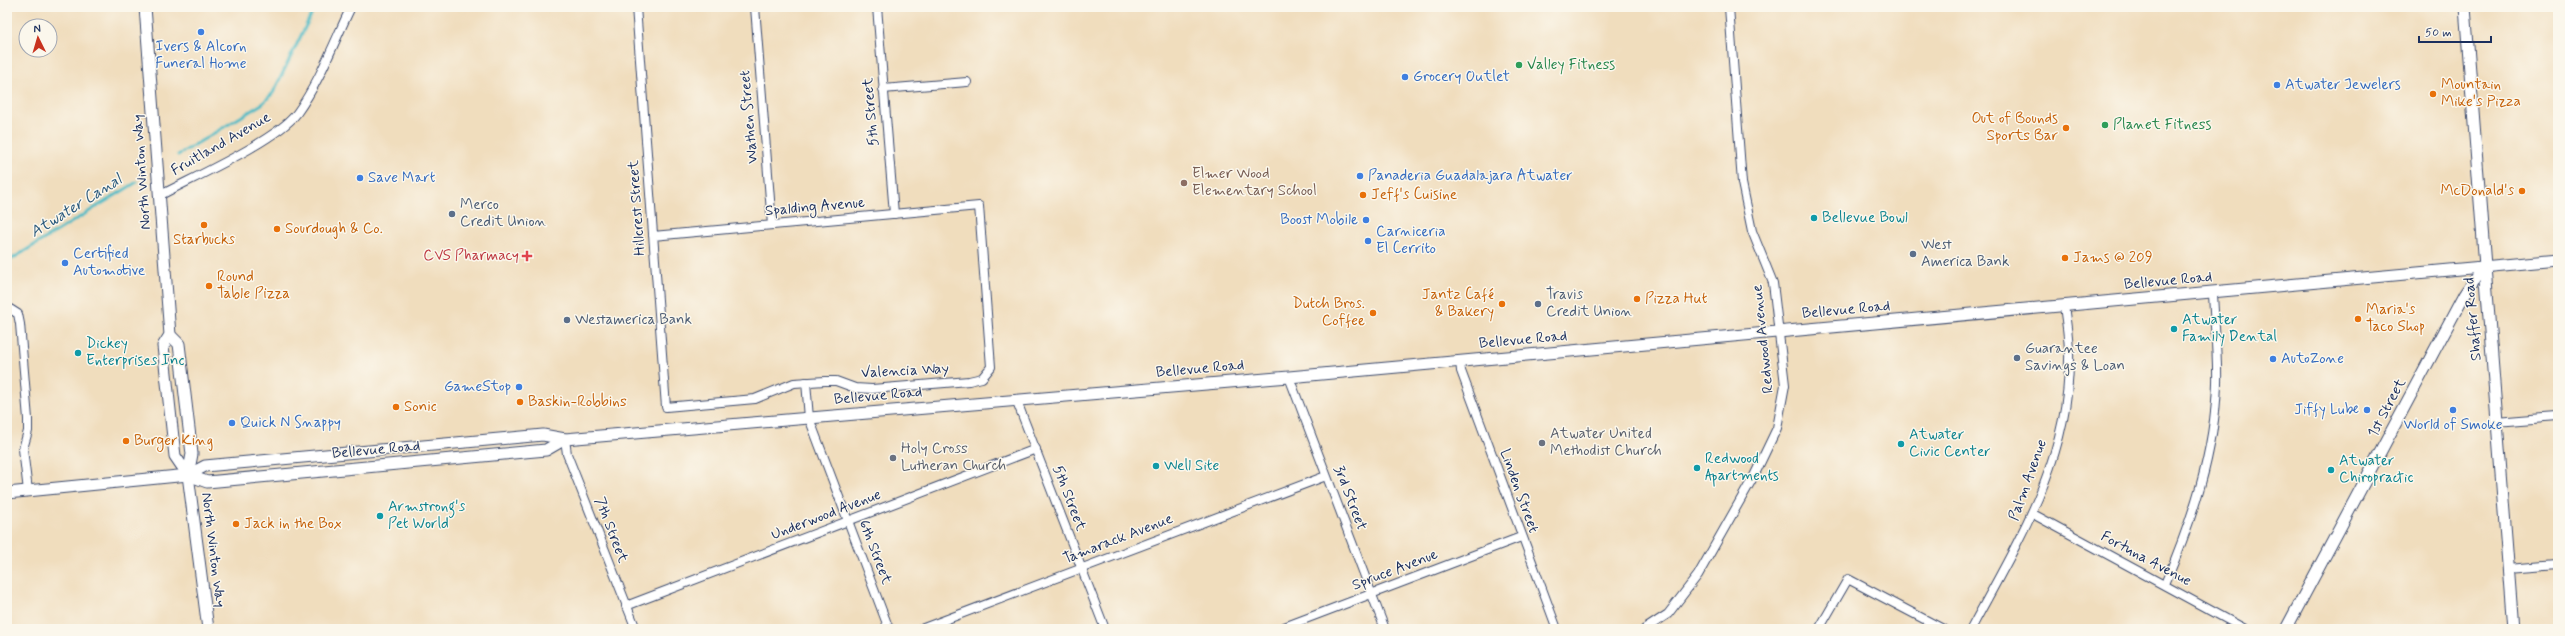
<svg xmlns="http://www.w3.org/2000/svg" width="2565" height="636" font-family="Mynerve,sans-serif">
  <style>
    .lines { fill: none; stroke-linecap: round; stroke-linejoin: round }
    .stream { stroke: #4ebbc6; stroke-width: 3 }
    .street-casing { stroke: #3b496c; stroke-width: 10 }
    .secondary-casing { stroke: #3b496c; stroke-width: 13 }
    .street { stroke: #fff; stroke-width: 8 }
    .secondary { stroke: #fff; stroke-width: 11 }
    .shop-dot { fill: #3f7fe0; stroke: #fbf7ec; stroke-width: 1.5 }
    .leisure-dot { fill: #2e9e5b; stroke: #fbf7ec; stroke-width: 1.5 }
    .food-dot { fill: #e8710a; stroke: #fbf7ec; stroke-width: 1.5 }
    .education-dot { fill: #8d6e63; stroke: #fbf7ec; stroke-width: 1.5 }
    .service-dot { fill: #5c6f8a; stroke: #fbf7ec; stroke-width: 1.5 }
    .culture-dot { fill: #0f9aa8; stroke: #fbf7ec; stroke-width: 1.5 }
    .health-dot { fill: #e0444e; stroke: #fbf7ec; stroke-width: 1.5 }
    .worship-dot { fill: #6b7280; stroke: #fbf7ec; stroke-width: 1.5 }
    .labels { text-anchor: middle; dominant-baseline: central; stroke-width: 3; stroke-linejoin: round; paint-order: stroke }
    .shop-label { font-size: 15px; fill: #366cbe; stroke: #fbf7ec; text-anchor: start }
    .leisure-label { font-size: 15px; fill: #27864d; stroke: #fbf7ec; text-anchor: start }
    .food-label { font-size: 15px; fill: #c56008; stroke: #fbf7ec; text-anchor: start }
    .street-label { font-size: 15px; fill: #1b2f5e; stroke: #fbf7ec }
    .education-label { font-size: 15px; fill: #785e54; stroke: #fbf7ec; text-anchor: start }
    .service-label { font-size: 15px; fill: #4e5e75; stroke: #fbf7ec; text-anchor: start }
    .culture-label { font-size: 15px; fill: #0d838f; stroke: #fbf7ec; text-anchor: start }
    .health-label { font-size: 15px; fill: #be3a42; stroke: #fbf7ec; text-anchor: end }
    .worship-label { font-size: 15px; fill: #5b616d; stroke: #fbf7ec; text-anchor: start }
    .water-label { font-size: 16px; font-style: italic; fill: #2a597d; stroke: #fbf7ec }
  </style>
  <rect width="100%" height="100%" fill="#fbf7ec"/>
  <filter id="ink" filterUnits="userSpaceOnUse"><feTurbulence type="fractalNoise" baseFrequency=".025" numOctaves="2"/><feDisplacementMap in="SourceGraphic" scale="8" xChannelSelector="R" yChannelSelector="G"/><feConvolveMatrix kernelMatrix="1 2 1 2 8 2 1 2 1" color-interpolation-filters="sRGB"/></filter>
  <filter id="wash" filterUnits="userSpaceOnUse"><feTurbulence type="fractalNoise" baseFrequency=".012" numOctaves="4" result="noise"/><feDisplacementMap in="SourceGraphic" scale="16" xChannelSelector="R" yChannelSelector="G"/><feGaussianBlur stdDeviation="0.9" result="paint"/><feColorMatrix in="noise" values="0 0 0 0 0 0 0 0 0 0 0 0 0 0 0 0 0 1.4 0 .05"/><feComposite in="paint" operator="in"/></filter>
  <g filter="url(#wash)">
    <rect width="100%" height="100%" fill="#f0ddbd"/>
    <g class="lines">
      <g class="stream">
        <polyline points="178,155 262,104 273,93 315,7"/>
        <polyline points="7,262 137,182"/>
      </g>
    </g>
  </g>
  <g filter="url(#ink)">
    <g class="lines">
      <g class="street-casing">
        <g id="street">
          <polyline points="636,7 666,407 755,399 794,383 825,381 836,381 855,388 872,389 969,381 982,378 991,367 979,206 653,236"/>
          <polyline points="755,7 772,225"/>
          <polyline points="877,7 894,214"/>
          <polyline points="883,89 967,82"/>
          <path d="M159 196C192 178 276 141 297 113 320 81 334 42 351 7"/>
          <polyline points="7,307 18,314 20,324 28,419 28,431 23,449 28,491"/>
          <polyline points="1460,361 1461,371 1557,629"/>
          <polyline points="1289,377 1385,629"/>
          <polyline points="806,382 809,418 889,629"/>
          <polyline points="1016,399 1105,629"/>
          <polyline points="2496,422 2558,417"/>
          <polyline points="565,439 567,454 636,629"/>
          <polyline points="2033,514 2245,629"/>
          <polyline points="2508,569 2558,565"/>
          <path d="M2165 584C2192 520 2215 453 2217 383 2218 353 2214 322 2213 292"/>
          <polyline points="626,606 1036,449"/>
          <polyline points="921,629 1326,476"/>
          <polyline points="1279,629 1521,537"/>
          <polyline points="1645,629 1668,614 1698,575 1754,476 1777,428 1785,385 1773,283 1752,231 1742,183 1729,7"/>
          <polyline points="1819,629 1848,579 1943,629"/>
          <path d="M1971 629C2017 543 2069 461 2069 360 2070 342 2066 323 2064 305"/>
        </g>
      </g>
      <g class="secondary-casing">
        <g id="secondary">
          <polyline points="145,7 170,335 163,346 175,456 188,475"/>
          <polyline points="2465,7 2513,629"/>
          <polyline points="170,335 179,344 192,454 188,475 208,629"/>
          <polyline points="188,475 205,466 543,435 565,439 1289,377 2558,260"/>
          <polyline points="7,493 188,475 207,482 546,450 565,439"/>
          <polyline points="2286,629 2464,295 2483,267"/>
        </g>
      </g>
      <use href="#street" class="street"/>
      <use href="#secondary" class="secondary"/>
    </g>
  </g>
  <g class="shop-dot">
    <circle cx="201" cy="32" r="4"/>
    <circle cx="1405" cy="77" r="4"/>
    <circle cx="2277" cy="85" r="4"/>
    <circle cx="1360" cy="176" r="4"/>
    <circle cx="360" cy="178" r="4"/>
    <circle cx="1366" cy="220" r="4"/>
    <circle cx="1368" cy="241" r="4"/>
    <circle cx="65" cy="263" r="4"/>
    <circle cx="2273" cy="359" r="4"/>
    <circle cx="519" cy="387" r="4"/>
    <circle cx="2367" cy="410" r="4"/>
    <circle cx="2453" cy="410" r="4"/>
    <circle cx="232" cy="423" r="4"/>
  </g>
  <g class="leisure-dot">
    <circle cx="1519" cy="65" r="4"/>
    <circle cx="2105" cy="125" r="4"/>
  </g>
  <g class="food-dot">
    <circle cx="2433" cy="94" r="4"/>
    <circle cx="2066" cy="128" r="4"/>
    <circle cx="2522" cy="191" r="4"/>
    <circle cx="1363" cy="195" r="4"/>
    <circle cx="204" cy="225" r="4"/>
    <circle cx="277" cy="229" r="4"/>
    <circle cx="2065" cy="258" r="4"/>
    <circle cx="209" cy="286" r="4"/>
    <circle cx="1637" cy="299" r="4"/>
    <circle cx="1502" cy="304" r="4"/>
    <circle cx="1373" cy="313" r="4"/>
    <circle cx="2358" cy="319" r="4"/>
    <circle cx="520" cy="402" r="4"/>
    <circle cx="396" cy="407" r="4"/>
    <circle cx="126" cy="441" r="4"/>
    <circle cx="236" cy="524" r="4"/>
  </g>
  <circle class="education-dot" cx="1184" cy="183" r="4"/>
  <g class="service-dot">
    <circle cx="452" cy="214" r="4"/>
    <circle cx="1913" cy="254" r="4"/>
    <circle cx="1538" cy="304" r="4"/>
    <circle cx="567" cy="320" r="4"/>
    <circle cx="2017" cy="358" r="4"/>
  </g>
  <g class="culture-dot">
    <circle cx="1814" cy="218" r="4"/>
    <circle cx="2174" cy="329" r="4"/>
    <circle cx="78" cy="353" r="4"/>
    <circle cx="1901" cy="444" r="4"/>
    <circle cx="1156" cy="466" r="4"/>
    <circle cx="1697" cy="468" r="4"/>
    <circle cx="2331" cy="470" r="4"/>
    <circle cx="380" cy="516" r="4"/>
  </g>
  <path class="health-dot" d="M525 250h4v4h4v4h-4v4h-4v-4h-4v-4h4z"/>
  <g class="worship-dot">
    <circle cx="1542" cy="443" r="4"/>
    <circle cx="893" cy="458" r="4"/>
  </g>
  <g class="labels">
    <g class="shop-label">
      <text x="201" y="47" text-anchor="middle">Ivers &amp; Alcorn<tspan x="201" dy="17">Funeral Home</tspan></text>
      <text x="1413" y="77">Grocery Outlet</text>
      <text x="2285" y="85">Atwater Jewelers</text>
      <text x="1368" y="176">Panaderia Guadalajara Atwater</text>
      <text x="368" y="178">Save Mart</text>
      <text x="1358" y="220" text-anchor="end">Boost Mobile</text>
      <text x="1376" y="232">Carniceria<tspan x="1376" dy="17">El Cerrito</tspan></text>
      <text x="73" y="254">Certified<tspan x="73" dy="17">Automotive</tspan></text>
      <text x="2281" y="359">AutoZone</text>
      <text x="511" y="387" text-anchor="end">GameStop</text>
      <text x="2359" y="410" text-anchor="end">Jiffy Lube</text>
      <text x="240" y="423">Quick N Snappy</text>
      <text x="2453" y="425" text-anchor="middle">World of Smoke</text>
    </g>
    <g class="leisure-label">
      <text x="1527" y="65">Valley Fitness</text>
      <text x="2113" y="125">Planet Fitness</text>
    </g>
    <g class="food-label">
      <text x="2441" y="85">Mountain<tspan x="2441" dy="17">Mike's Pizza</tspan></text>
      <text x="2058" y="119" text-anchor="end">Out of Bounds<tspan x="2058" dy="17">Sports Bar</tspan></text>
      <text x="2514" y="191" text-anchor="end">McDonald's</text>
      <text x="1371" y="195">Jeff's Cuisine</text>
      <text x="285" y="229">Sourdough &amp; Co.</text>
      <text x="204" y="240" text-anchor="middle">Starbucks</text>
      <text x="2073" y="258">Jams @ 209</text>
      <text x="217" y="277">Round<tspan x="217" dy="17">Table Pizza</tspan></text>
      <text x="1494" y="295" text-anchor="end">Jantz Café<tspan x="1494" dy="17">&amp; Bakery</tspan></text>
      <text x="1645" y="299">Pizza Hut</text>
      <text x="1365" y="304" text-anchor="end">Dutch Bros.<tspan x="1365" dy="17">Coffee</tspan></text>
      <text x="2366" y="310">Maria's<tspan x="2366" dy="17">Taco Shop</tspan></text>
      <text x="528" y="402">Baskin-Robbins</text>
      <text x="404" y="407">Sonic</text>
      <text x="134" y="441">Burger King</text>
      <text x="244" y="524">Jack in the Box</text>
    </g>
    <g class="street-label">
      <text transform="translate(871 112) rotate(-95)">5th Street</text>
      <text transform="translate(749 117) rotate(-95)">Wathen Street</text>
      <text transform="translate(221 144) rotate(-30)">Fruitland Avenue</text>
      <text transform="translate(142 172) rotate(-94)">North Winton Way</text>
      <text transform="translate(815 207) rotate(-5)">Spalding Avenue</text>
      <text transform="translate(637 208) rotate(-94)">Hillcrest Street</text>
      <text transform="translate(2168 281) rotate(-5)">Bellevue Road</text>
      <text transform="translate(1846 310) rotate(-5)">Bellevue Road</text>
      <text transform="translate(2473 319) rotate(-95)">Shaffer Road</text>
      <text transform="translate(1763 339) rotate(-96)">Redwood Avenue</text>
      <text transform="translate(1523 340) rotate(-5)">Bellevue Road</text>
      <text transform="translate(1200 369) rotate(-5)">Bellevue Road</text>
      <text transform="translate(905 371) rotate(-3)">Valencia Way</text>
      <text transform="translate(878 396) rotate(-5)">Bellevue Road</text>
      <text transform="translate(2387 408) rotate(-62)">1st Street</text>
      <text transform="translate(376 450) rotate(-5)">Bellevue Road</text>
      <text transform="translate(2028 480) rotate(-70)">Palm Avenue</text>
      <text transform="translate(1519 491) rotate(70)">Linden Street</text>
      <text transform="translate(1069 498) rotate(69)">5th Street</text>
      <text transform="translate(1350 498) rotate(69)">3rd Street</text>
      <text transform="translate(826 515) rotate(-21)">Underwood Avenue</text>
      <text transform="translate(611 530) rotate(69)">7th Street</text>
      <text transform="translate(1118 539) rotate(-21)">Tamarack Avenue</text>
      <text transform="translate(213 550) rotate(83)">North Winton Way</text>
      <text transform="translate(875 552) rotate(69)">6th Street</text>
      <text transform="translate(2146 559) rotate(28)">Fortuna Avenue</text>
      <text transform="translate(1395 570) rotate(-21)">Spruce Avenue</text>
    </g>
    <g class="education-label">
      <text x="1192" y="174">Elmer Wood<tspan x="1192" dy="17">Elementary School</tspan></text>
    </g>
    <g class="service-label">
      <text x="460" y="205">Merco<tspan x="460" dy="17">Credit Union</tspan></text>
      <text x="1921" y="245">West<tspan x="1921" dy="17">America Bank</tspan></text>
      <text x="1546" y="295">Travis<tspan x="1546" dy="17">Credit Union</tspan></text>
      <text x="575" y="320">Westamerica Bank</text>
      <text x="2025" y="349">Guarantee<tspan x="2025" dy="17">Savings &amp; Loan</tspan></text>
    </g>
    <g class="culture-label">
      <text x="1822" y="218">Bellevue Bowl</text>
      <text x="2182" y="320">Atwater<tspan x="2182" dy="17">Family Dental</tspan></text>
      <text x="86" y="344">Dickey<tspan x="86" dy="17">Enterprises Inc</tspan></text>
      <text x="1909" y="435">Atwater<tspan x="1909" dy="17">Civic Center</tspan></text>
      <text x="1705" y="459">Redwood<tspan x="1705" dy="17">Apartments</tspan></text>
      <text x="2339" y="461">Atwater<tspan x="2339" dy="17">Chiropractic</tspan></text>
      <text x="1164" y="466">Well Site</text>
      <text x="388" y="507">Armstrong's<tspan x="388" dy="17">Pet World</tspan></text>
    </g>
    <g class="health-label">
      <text x="519" y="256">CVS Pharmacy</text>
    </g>
    <g class="worship-label">
      <text x="1550" y="434">Atwater United<tspan x="1550" dy="17">Methodist Church</tspan></text>
      <text x="901" y="449">Holy Cross<tspan x="901" dy="17">Lutheran Church</tspan></text>
    </g>
    <g class="water-label">
      <text transform="translate(76 206) rotate(-32)">Atwater Canal</text>
    </g>
  </g>
  <rect width="2565" height="636" fill="none" stroke="#fbf7ec" stroke-width="24"/>
  <g transform="translate(38 38) rotate(355)"><circle r="19" fill="#fbf7ec" stroke="#a1a7b3"/>
  <path d="M0-3L7 15L0 10L-7 15Z" fill="#c8321e"/>
  <text y="-6" font-size="11" font-weight="bold" text-anchor="middle" fill="#1b2f5e">N</text>
  </g>
  <path d="M2419 36v6h72v-6" fill="none" stroke="#1b2f5e" stroke-width="2"/>
  <text x="2425" y="36" font-size="12" fill="#1b2f5e" stroke="#fbf7ec" stroke-width="3" paint-order="stroke">50 m</text>
</svg>
